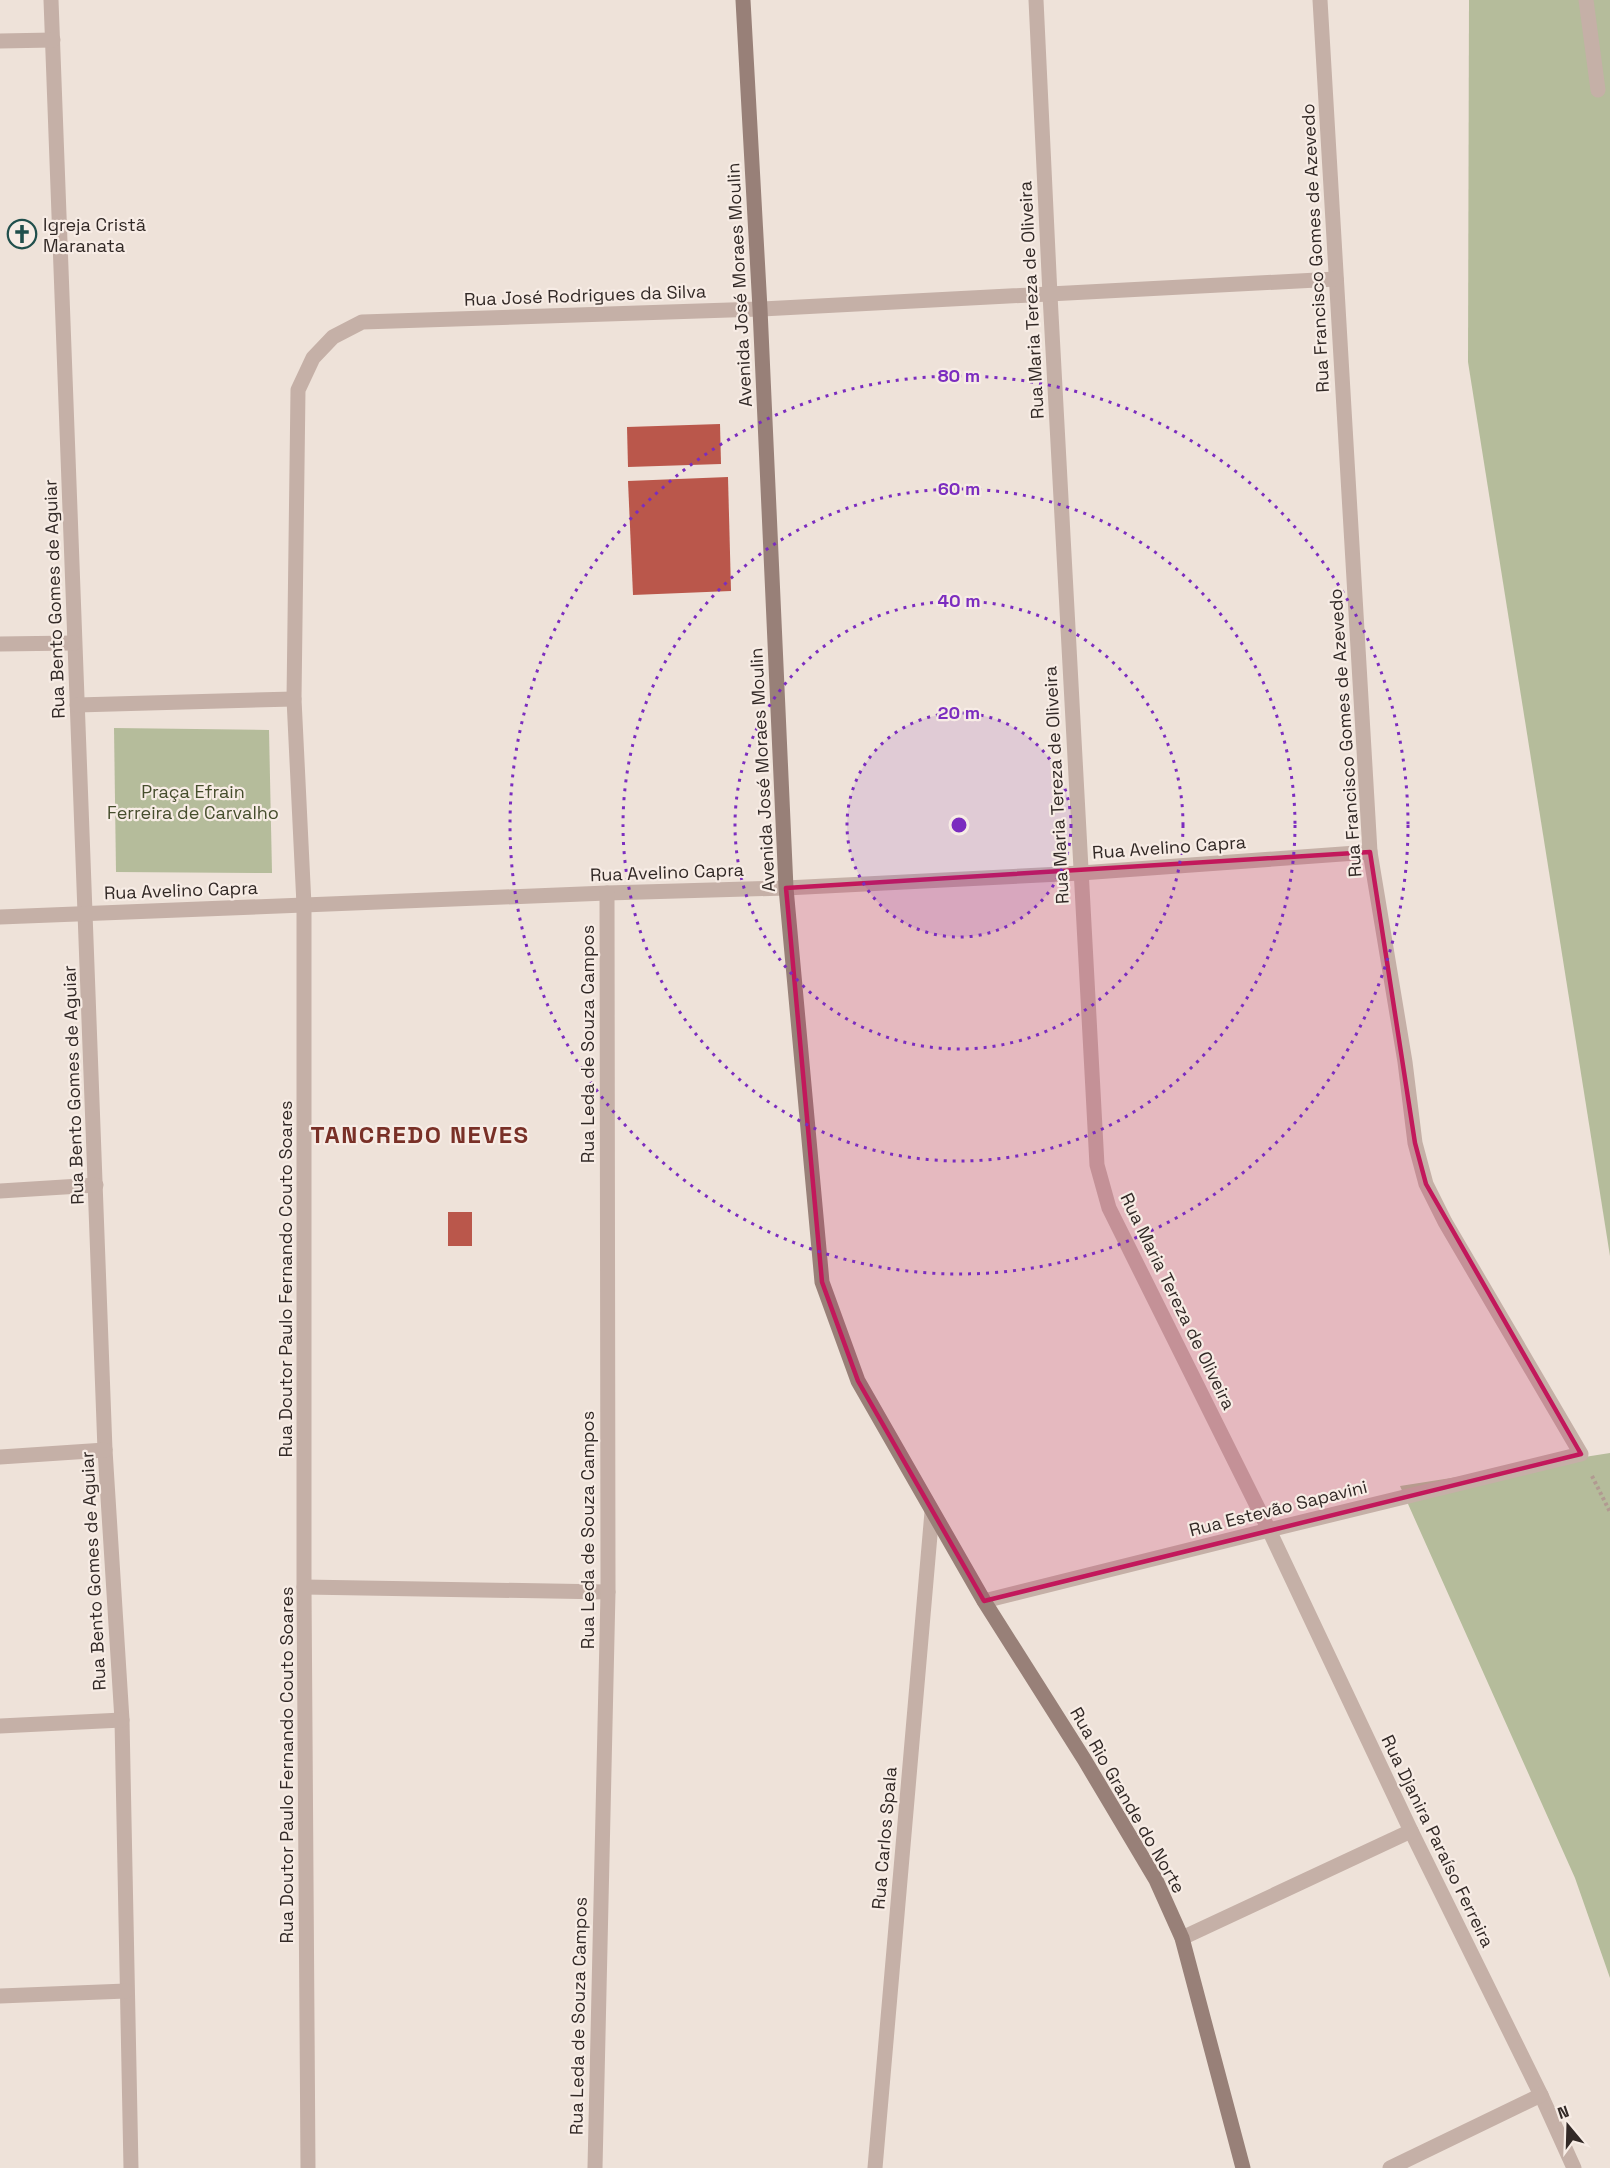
<svg xmlns="http://www.w3.org/2000/svg" width="1610" height="2168" font-family="'Space Grotesk',sans-serif">
  <style>
    .green { fill: #b5bc9b }
    .building { fill: #ba574b }
    .lines { fill: none; stroke-linecap: round; stroke-linejoin: round }
    .path { stroke: #b19a91; stroke-width: 4; stroke-dasharray: 3 3; stroke-linecap: butt }
    .minor { stroke: #c5b0a7; stroke-width: 15 }
    .secondary { stroke: #988078; stroke-width: 15 }
    .marked { fill: #c2185b; fill-opacity: 0.2; stroke: #c2185b; stroke-width: 4.5; stroke-linejoin: round }
    .ring { fill: none; stroke: #7b2cbf; stroke-width: 3; stroke-dasharray: 3 6 }
    .labels { text-anchor: middle; dominant-baseline: central; stroke-width: 4.5; stroke-linejoin: round; paint-order: stroke }
    .poi-label { font-size: 18px; fill: #322926; stroke: #f7ece5; text-anchor: start }
    .street-label { font-size: 18px; fill: #322926; stroke: #f7ece5 }
    .park-label { font-size: 18px; fill: #464e2d; stroke: #f7ece5 }
    .district-label { font-size: 24px; font-weight: bold; letter-spacing: 1.5px; fill: #793027; stroke: #f7ece5 }
    .centre { fill: #7b2cbf; stroke: #f7ece5; stroke-width: 3 }
    .ring-label { font-size: 18px; text-anchor: middle; font-weight: bold; fill: #7b2cbf; stroke: #f7ece5; stroke-width: 4.5; stroke-linejoin: round; paint-order: stroke }
  </style>
  <rect width="100%" height="100%" fill="#eee2d9"/>
  <g class="green">
    <polygon points="1469,0 1610,0 1610,1256 1468,362"/>
    <polygon points="114,728 269,730 272,873 116,872"/>
    <polygon points="1610,1453 1610,1978 1575,1878 1400,1486"/>
  </g>
  <g class="building">
    <polygon points="720,424 721,464 628,467 627,427"/>
    <polygon points="728,477 731,591 633,595 628,481"/>
    <rect x="448" y="1212" width="24" height="34"/>
  </g>
  <g class="lines">
    <polyline class="path" points="1592,1476 1610,1512"/>
    <g class="minor">
      <polyline points="51,0 105,1450 122,1720 131,2168"/>
      <polyline points="1036,0 1050,295 1097,1165 1109,1208 1269,1530 1411,1831 1541,2095 1574,2168"/>
      <polyline points="1586,0 1598,90"/>
      <polyline points="0,41 53,40"/>
      <polyline points="0,644 74,643"/>
      <polyline points="77,705 294,699"/>
      <polyline points="0,917 607,893 786,888 1081,873 1370,852"/>
      <polyline points="0,1191 96,1185"/>
      <polyline points="0,1457 105,1450"/>
      <polyline points="304,1587 608,1592"/>
      <polyline points="984,1601 1269,1530 1581,1454 1445,1222 1426,1184 1415,1143 1405,1062 1370,852 1320,0"/>
      <polyline points="0,1726 122,1720"/>
      <polyline points="1182,1938 1411,1831"/>
      <polyline points="0,1996 126,1991"/>
      <polyline points="308,2168 304,1587 304,905 294,699 298,390 313,358 333,337 362,322 760,309 1336,279"/>
      <polyline points="595,2168 608,1592 607,893"/>
      <polyline points="875,2168 932,1512"/>
      <polyline points="1390,2168 1541,2095"/>
    </g>
    <polyline class="secondary" points="743,0 760,309 786,888 822,1282 858,1381 984,1601 1084,1759 1156,1880 1182,1938 1243,2168"/>
  </g>
  <path class="marked" d="M1370 852 1415 1143 1426 1184 1581 1454 984 1601 858 1381 822 1282 786 888Z"/>
  <circle cx="959" cy="825" r="112" fill="#7b2cbf" fill-opacity=".12"/>
  <g class="ring">
    <circle cx="959" cy="825" r="112"/>
    <circle cx="959" cy="825" r="224"/>
    <circle cx="959" cy="825" r="336"/>
    <circle cx="959" cy="825" r="449"/>
  </g>
  <defs>
    <g id="church-ring" transform="scale(1.5)"><circle r="9.5" fill="#f7ece5" stroke="#204f4c" stroke-width="1.5"/><path d="M-1.2-6h2.4v3.5h3.3v2.4h-3.3V6h-2.4V-.1h-3.3v-2.4h3.3Z" fill="#204f4c"/></g>
  </defs>
  <g fill-rule="evenodd">
    <use href="#church-ring" x="22" y="234"/>
  </g>
  <g class="labels">
    <g class="poi-label">
      <text x="43" y="224">Igreja Cristã<tspan x="43" dy="21">Maranata</tspan></text>
    </g>
    <g class="street-label">
      <text transform="translate(1315 248) rotate(-93)">Rua Francisco Gomes de Azevedo</text>
      <text transform="translate(739 285) rotate(-93)">Avenida José Moraes Moulin</text>
      <text transform="translate(585 295) rotate(-2)">Rua José Rodrigues da Silva</text>
      <text transform="translate(1031 300) rotate(-93)">Rua Maria Tereza de Oliveira</text>
      <text transform="translate(54 599) rotate(-92)">Rua Bento Gomes de Aguiar</text>
      <text transform="translate(1345 733) rotate(-94)">Rua Francisco Gomes de Azevedo</text>
      <text transform="translate(762 770) rotate(-93)">Avenida José Moraes Moulin</text>
      <text transform="translate(1056 785) rotate(-93)">Rua Maria Tereza de Oliveira</text>
      <text transform="translate(1169 847) rotate(-4)">Rua Avelino Capra</text>
      <text transform="translate(667 872) rotate(-2)">Rua Avelino Capra</text>
      <text transform="translate(181 890) rotate(-2)">Rua Avelino Capra</text>
      <text transform="translate(587 1044) rotate(-90)">Rua Leda de Souza Campos</text>
      <text transform="translate(73 1085) rotate(-92)">Rua Bento Gomes de Aguiar</text>
      <text transform="translate(285 1279) rotate(-90)">Rua Doutor Paulo Fernando Couto Soares</text>
      <text transform="translate(1178 1301) rotate(64)">Rua Maria Tereza de Oliveira</text>
      <text transform="translate(1278 1508) rotate(-14)">Rua Estevão Sapavini</text>
      <text transform="translate(587 1530) rotate(-90)">Rua Leda de Souza Campos</text>
      <text transform="translate(93 1571) rotate(-93)">Rua Bento Gomes de Aguiar</text>
      <text transform="translate(286 1765) rotate(-90)">Rua Doutor Paulo Fernando Couto Soares</text>
      <text transform="translate(1128 1800) rotate(60)">Rua Rio Grande do Norte</text>
      <text transform="translate(884 1838) rotate(-85)">Rua Carlos Spala</text>
      <text transform="translate(1438 1841) rotate(64)">Rua Djanira Paraíso Ferreira</text>
      <text transform="translate(578 2016) rotate(-89)">Rua Leda de Souza Campos</text>
    </g>
    <g class="park-label">
      <text x="193" y="791">Praça Efrain<tspan x="193" dy="21">Ferreira de Carvalho</tspan></text>
    </g>
    <g class="district-label">
      <text x="420" y="1134">TANCREDO NEVES</text>
    </g>
  </g>
  <circle cx="959" cy="825" r="9" class="centre"/>
  <g class="ring-label">
    <text x="959" y="382">80 m</text>
    <text x="959" y="495">60 m</text>
    <text x="959" y="607">40 m</text>
    <text x="959" y="719">20 m</text>
  </g>
  <g transform="translate(1568 2126) rotate(341)" stroke="#f7ece5" stroke-width="4.5" paint-order="stroke">
  <path d="M0-4.5L10 22L0 15L-10 22Z" fill="#322926"/>
  <text y="-9" font-size="16" font-weight="bold" text-anchor="middle" fill="#322926">N</text>
  </g>
</svg>
